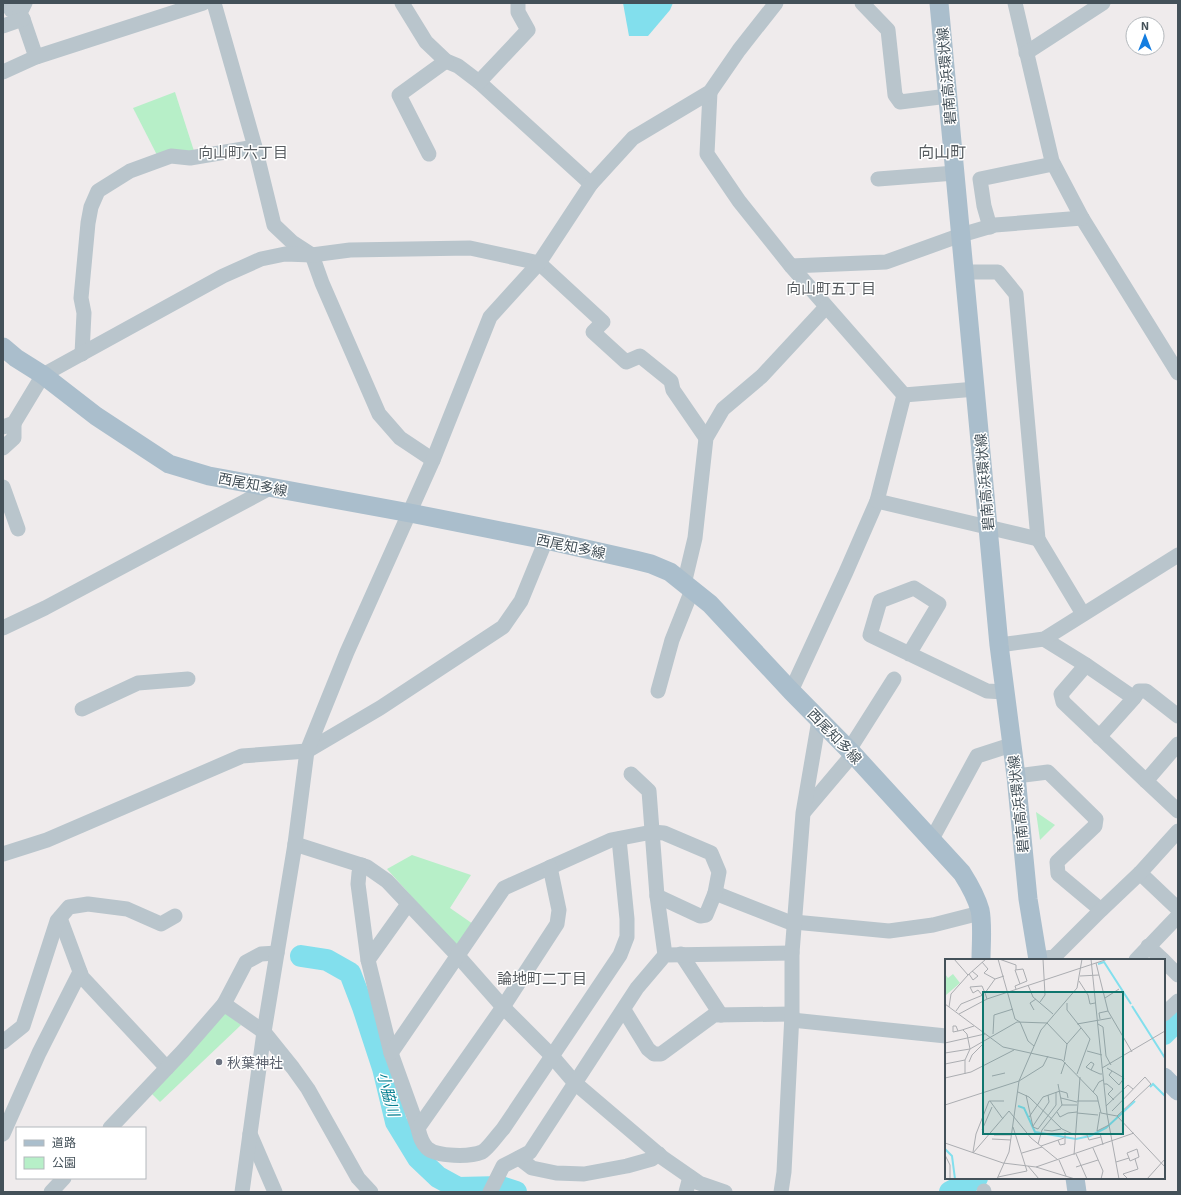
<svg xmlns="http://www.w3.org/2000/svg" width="1181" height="1195" font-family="'Exo 2','Noto Sans JP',sans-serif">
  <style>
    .green { fill: #b7efc8 }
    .water { fill: #82dfed }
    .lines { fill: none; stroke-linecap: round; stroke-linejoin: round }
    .river { stroke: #82dfed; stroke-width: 22 }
    .minor { stroke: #b9c5cc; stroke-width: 15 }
    .major { stroke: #aabecc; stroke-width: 19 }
    .worship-dot { fill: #6b7280; stroke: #fff; stroke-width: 1.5 }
    .labels { text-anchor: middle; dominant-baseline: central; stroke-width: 3; stroke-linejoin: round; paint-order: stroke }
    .street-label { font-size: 14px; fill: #445159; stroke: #fff }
    .worship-label { font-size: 14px; fill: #5b616d; stroke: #fff; text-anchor: start }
    .neighbourhood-label { font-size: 15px; fill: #585d61; stroke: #fff }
    .water-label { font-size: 15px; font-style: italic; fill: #098091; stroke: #fff }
    .quarter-label { font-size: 16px; fill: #585d61; stroke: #fff }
    .inset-river { fill: none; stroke: #82dfed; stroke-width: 2 }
    .inset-road { fill: none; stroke: #abadb1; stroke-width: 1 }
    .view { fill: #0f766e; fill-opacity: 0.15; stroke: #0f766e; stroke-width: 2 }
    .inset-edge { fill: none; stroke: #445159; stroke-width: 2 }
  </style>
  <rect width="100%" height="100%" fill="#efebec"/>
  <g class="green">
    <polygon points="175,92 194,151 158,157 133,108"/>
    <polygon points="1036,812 1055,825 1040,840"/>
    <polygon points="412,855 471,875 450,908 473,924 457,947 387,869"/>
    <polygon points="223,1011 241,1025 160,1102 149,1091"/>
  </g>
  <polygon class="water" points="623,3 673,3 670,10 648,36 629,36"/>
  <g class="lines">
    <g class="river">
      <polyline points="301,956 327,960 350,973 363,1007 383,1068 396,1122 418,1158 438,1177 458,1188 501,1187 516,1192"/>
      <polyline points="1164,1034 1178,1020"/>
      <polyline points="950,1192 977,1178"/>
    </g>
    <g class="minor">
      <polyline points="8,3 11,10 20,13"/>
      <polyline points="25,3 20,13 23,19 36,57"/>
      <polyline points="214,3 255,147 274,225 292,242 312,255 322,283 379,414 400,438 433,460"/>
      <polyline points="402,3 426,42 446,61 458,66 479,82 591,184"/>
      <polyline points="862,3 888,30 895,95 900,102 948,96"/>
      <polyline points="1015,3 1052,161 1082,218 1178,373"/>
      <polyline points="3,26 23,19"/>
      <polyline points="1026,53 1103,3"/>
      <polyline points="3,72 36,57 203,3"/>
      <polyline points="479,82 528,30 518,12 518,3"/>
      <polyline points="710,92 707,154 739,201 791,266 904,395 877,501 846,572 791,691"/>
      <polyline points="429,154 399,95 446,61"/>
      <polyline points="878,179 955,173"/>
      <polyline points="990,227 984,206 980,179 1053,164"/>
      <polyline points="791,266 886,262 961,235 995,225 1082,218"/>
      <polyline points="965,272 998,272 1016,294 1038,539 1083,614"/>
      <polyline points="82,354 84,313 81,298 88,223 91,207 98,191 130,171 171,156 190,158 255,147"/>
      <polyline points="904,395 976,389"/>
      <polyline points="3,427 14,423 43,375 223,276 261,259 285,254 312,255 350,250 470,248 539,263 603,322 593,332 626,362 640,356 671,381 673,390 706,438"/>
      <polyline points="3,448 14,438 14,423"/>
      <polyline points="3,487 18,529"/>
      <polyline points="877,501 1038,539"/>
      <polyline points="684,584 695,538 706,438 723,409 762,376 826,307"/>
      <polyline points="3,628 45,608 270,488"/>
      <polyline points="1044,639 1086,665 1134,698 1139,691 1146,691 1178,716"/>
      <polyline points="999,645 1044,639 1178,555"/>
      <polyline points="909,654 939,604 914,588 880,601 870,635 987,691 1005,692"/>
      <polyline points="1086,665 1061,694 1063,702 1146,781 1178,744"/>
      <polyline points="658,691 672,640 692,590"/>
      <polyline points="82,709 138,683 188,679"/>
      <polyline points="1099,737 1134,698"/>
      <polyline points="849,750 894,679"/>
      <polyline points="631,774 649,791 657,896 665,955"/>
      <polyline points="1016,776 1048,772 1096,819 1095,826 1057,862 1058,874 1101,910"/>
      <polyline points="1146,781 1178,811"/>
      <polyline points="804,812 853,754"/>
      <polyline points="932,839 977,756 1011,745"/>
      <polyline points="295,844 367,867 387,881 458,956 503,1007 551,1055 575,1083 663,1158 699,1183 725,1192"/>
      <polyline points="3,854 47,840 242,756 307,751 380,708 503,627 521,601 546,540"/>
      <path d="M362 865 359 873 358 884 368 960 391 1053 418 1128C420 1136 421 1142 427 1148 437 1157 470 1157 482 1152 488 1149 498 1134 503 1129L620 955 627 937V919L619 839"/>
      <polyline points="1140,873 1178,909"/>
      <polyline points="657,896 700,916 706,915 715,893 794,924"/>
      <polyline points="60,918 82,977 167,1068"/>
      <polyline points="794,922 889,931 933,925 980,913"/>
      <polyline points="1148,946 1163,960"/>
      <polyline points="681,954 721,1015"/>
      <polyline points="1038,959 1054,957 1101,910 1140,873 1178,831"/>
      <polyline points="368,960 408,904"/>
      <polyline points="1136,960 1178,916"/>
      <polyline points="1164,961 1178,975"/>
      <polyline points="224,1004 246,962 261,954 277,953"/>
      <polyline points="624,1010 648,1049 654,1054 661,1054 714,1015 792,1014"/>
      <polyline points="1164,1014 1178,1001"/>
      <polyline points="792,1020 946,1036"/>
      <polyline points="3,1042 23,1026 57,921 69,907 88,904 127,909 161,924 175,916"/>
      <polyline points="391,1053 504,888 611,840 652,832 664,833 711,853 719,872 715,893"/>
      <polyline points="110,1128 183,1051 224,1004 264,1032 293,1068 308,1089 358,1178 371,1192"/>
      <polyline points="418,1128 503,1007 557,924 559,910 550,867"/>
      <polyline points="3,1134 39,1053 80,972"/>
      <polyline points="250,1134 275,1192"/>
      <polyline points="519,1158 532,1168 556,1173 584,1174 627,1166 652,1159 659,1154"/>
      <polyline points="984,1191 984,1192"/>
      <polyline points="51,1192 64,1178"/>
      <polyline points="242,1192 264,1032 295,844 307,751 347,652 433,460 490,317 539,263 591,184 633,138 710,92 739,50 776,3"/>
      <polyline points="490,1192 503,1166 530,1152 637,988 665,955 792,953"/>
      <polyline points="686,1192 690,1177"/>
      <polyline points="781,1192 784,1172 792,1014 792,953 803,813 819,720"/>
    </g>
    <g class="major">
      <polyline points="939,3 999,645 1016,776 1028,899 1038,960"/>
      <path d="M3 347 16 358 43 375 96 416 169 464 209 476 410 513 546 540 635 560 651 564 670 572 710 604 791 691 853 754 962 873C969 884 976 896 980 910 983 924 981 945 981 960"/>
      <polyline points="1164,1077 1178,1091"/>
      <polyline points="1075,1178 1077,1192"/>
    </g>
  </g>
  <circle class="worship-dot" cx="219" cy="1062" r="4"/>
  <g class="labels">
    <g class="street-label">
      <text transform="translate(946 76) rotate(-95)">碧南高浜環状線</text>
      <text transform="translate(984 482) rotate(-95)">碧南高浜環状線</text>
      <text transform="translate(253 484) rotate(11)">西尾知多線</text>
      <text transform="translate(571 546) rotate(12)">西尾知多線</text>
      <text transform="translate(835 736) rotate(46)">西尾知多線</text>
      <text transform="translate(1018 804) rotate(-96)">碧南高浜環状線</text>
    </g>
    <g class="worship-label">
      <text x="227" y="1062">秋葉神社</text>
    </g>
    <g class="neighbourhood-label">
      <text x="243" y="152">向山町六丁目</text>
      <text x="831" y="288">向山町五丁目</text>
      <text x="542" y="978">論地町二丁目</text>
    </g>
    <g class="water-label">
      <text transform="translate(389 1094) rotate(75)">小脇川</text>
    </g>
    <g class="quarter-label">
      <text x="942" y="151">向山町</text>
    </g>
  </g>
  <g transform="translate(945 959)">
    <rect width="220" height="220" fill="#efebec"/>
    <path d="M0 15 3 19 8 15 15 24 1 36Z" fill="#b7efc8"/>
    <path class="inset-river" d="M153 5 159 3 186 45M187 47 220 99M205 128 208 125 220 137M73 147 79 149 90 173 131 180 145 177 161 169 190 142M0 190 7 197 10 220"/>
    <path class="inset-road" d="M9 0 23 16M53 0 70 60 75 63 83 82 89 87M54 0 71 6V11M71 0H86M146 0 162 155 174 220M37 3 43 10 39 14 50 20 59 17M151 4 163 52 187 93M24 15 28 21 33 17 27 12M135 17 154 16M134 22 143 36 145 45 150 44M83 26 88 38 108 55M71 30 70 27 82 22 78 10 70 11 75 25M37 36 33 31 28 34 25 28 37 27 40 34M160 39 174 30M42 40 40 34 50 20M95 43 100 36 98 0M122 44V51L145 80 132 115M0 45 58 88 117 101 152 137 156 154 172 157 220 208M4 48 6 35 23 16 41 0M89 51 85 44 91 40M11 52 16 45 38 36M14 55 42 40 163 0M155 60 154 54 163 52M132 65 166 59M153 65 158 68 161 97 166 106M18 71 22 75 25 90 20 101V115M13 72 11 67H8V73L13 72 17 71 29 67M48 75 49 56 68 50M0 84 40 75M142 92 157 96M0 94 25 90 72 63 102 64 122 85M119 102 122 85 136 69M24 103 27 96 39 84M0 105 20 101M157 109 220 72M162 109 179 119 174 126 164 116 167 112M146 111 149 105 146 103 141 108 146 111 155 115H157M116 115 120 103M47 117 60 114M0 119 26 113 69 91M113 125 117 146M159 125H162L168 130 163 135 169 141M73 133 84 138 117 170 130 176M148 133 154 123 158 121M81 136 88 168 93 170 111 146V133M116 139 132 143M45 142 58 160M132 142H153M0 146 74 122 98 107 103 97M161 147 183 126 188 130M167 152 200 118 206 125 172 157M112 153 115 158 123 154 132 153M155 153 152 172 164 166M132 154 153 156M84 158 98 138 115 132 122 134 123 139M88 167 104 143 103 136M37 171 47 148M99 171 107 172 116 170M155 174 158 186M130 175 142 176 144 181 156 178M49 176H66M47 180 66 181M113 181 115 186 120 185V173M0 184 58 204 91 208 130 220M93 185 97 171 117 146H132M96 187 119 179M148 189 158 212 156 220M28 193 31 175 44 142H59M28 194 64 152 86 179 113 201M77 194 97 188M131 195 142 220M0 196 5 206V220M129 196 135 118M114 201 121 217M171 203 184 199 182 194 192 190 194 198 185 202 184 199M83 207 94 220M91 208 189 174M131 208 153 201M53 218 82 212 68 168M52 220 64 193 74 122 96 71 132 29 137 0M183 220 178 215 193 210 190 200M202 220 220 200"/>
    <path class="view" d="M38 33H178V175H38Z"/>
    <rect width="220" height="220" class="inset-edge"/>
  </g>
  <rect width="1181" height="1195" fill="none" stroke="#445159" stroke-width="8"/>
  <rect x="16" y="1127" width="130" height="52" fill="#ffffff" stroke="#b4b9bd"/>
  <rect x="24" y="1140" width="20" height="6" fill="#aabecc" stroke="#b4b9bd"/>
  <text x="52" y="1147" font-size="12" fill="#445159">道路</text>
  <rect x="24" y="1157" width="20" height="12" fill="#b7efc8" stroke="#b4b9bd"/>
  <text x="52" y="1167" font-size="12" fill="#445159">公園</text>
  <g transform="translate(1145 36)"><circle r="19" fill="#ffffff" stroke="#b4b9bd"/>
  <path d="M0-3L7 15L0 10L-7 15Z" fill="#147de0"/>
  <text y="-6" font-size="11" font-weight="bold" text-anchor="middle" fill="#445159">N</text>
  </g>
</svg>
